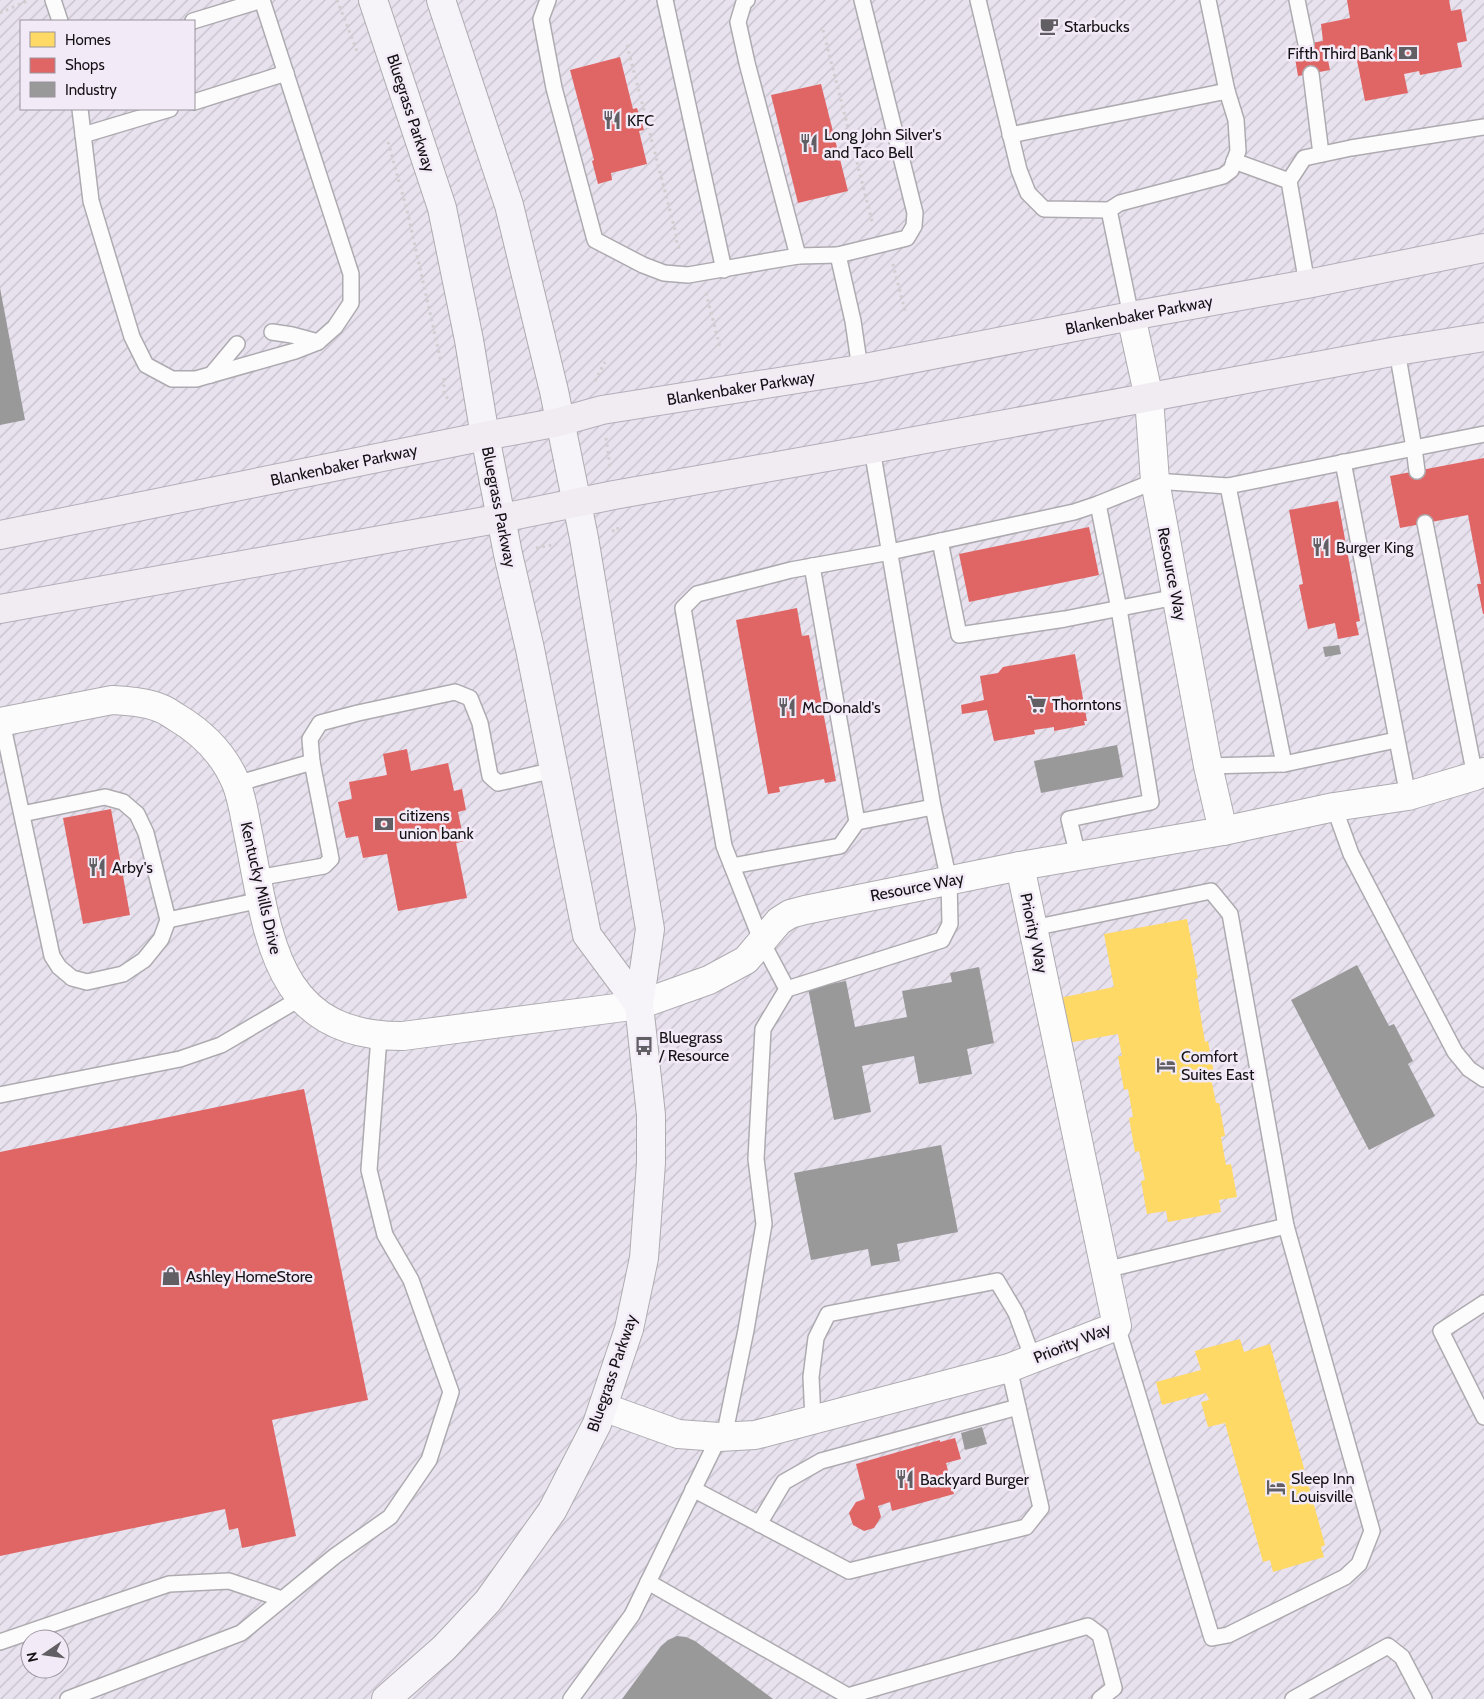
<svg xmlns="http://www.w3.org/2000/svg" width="1484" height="1699" font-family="Cabin,sans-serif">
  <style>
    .industrial { fill: url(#industrial-furrows); fill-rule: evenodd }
    .homes { fill: #ffd966 }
    .shops { fill: #e06666 }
    .industry { fill: #999 }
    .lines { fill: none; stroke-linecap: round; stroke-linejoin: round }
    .lane-casing { stroke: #aeabb0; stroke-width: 18 }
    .street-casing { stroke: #aeabb0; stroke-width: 30 }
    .secondary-casing { stroke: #aeabb0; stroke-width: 30 }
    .primary-casing { stroke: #b4adba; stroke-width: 30 }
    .path { stroke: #cfcecf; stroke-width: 3; stroke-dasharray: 2.5 4; stroke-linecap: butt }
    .lane { stroke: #fdfcfd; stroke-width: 15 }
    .street { stroke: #fdfcfd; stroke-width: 28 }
    .secondary { stroke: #f6f4f8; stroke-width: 28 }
    .primary { stroke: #f0ecf2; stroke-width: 28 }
    .labels { text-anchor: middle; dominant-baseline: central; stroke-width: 5; stroke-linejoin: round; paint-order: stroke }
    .poi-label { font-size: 16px; fill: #151216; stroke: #f2ebf7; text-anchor: start }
    .street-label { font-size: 16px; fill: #151216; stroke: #f2ebf7 }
  </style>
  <defs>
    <pattern id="industrial-furrows" width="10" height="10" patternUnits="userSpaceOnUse" patternTransform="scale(1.25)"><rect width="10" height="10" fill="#e8e1ee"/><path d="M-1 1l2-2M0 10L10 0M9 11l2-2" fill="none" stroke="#c6c0cb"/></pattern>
  </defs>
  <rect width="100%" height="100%" fill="#f1eef4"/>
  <path class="industrial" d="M0 0H1484V1699H0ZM21 21H194V109H21ZM30 1639H60V1669H30Z"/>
  <g class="homes">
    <polygon points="1187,919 1198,978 1195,979 1200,1012 1205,1042 1208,1041 1214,1073 1210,1073 1216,1103 1219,1103 1225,1136 1221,1137 1226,1165 1231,1164 1237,1197 1219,1200 1221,1212 1168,1222 1166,1211 1147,1214 1141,1181 1145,1180 1139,1151 1135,1152 1129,1118 1133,1117 1128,1089 1124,1090 1118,1056 1122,1056 1118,1034 1062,1044 1054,999 1114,987 1104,934"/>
    <polygon points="1240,1339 1244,1352 1270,1344 1325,1545 1321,1547 1324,1557 1273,1572 1270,1560 1263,1562 1225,1423 1208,1427 1201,1402 1209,1400 1206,1393 1162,1405 1156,1382 1201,1370 1195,1351"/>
  </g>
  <g class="shops">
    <polygon points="1347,0 1449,0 1451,11 1461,9 1467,41 1457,43 1462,67 1420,75 1419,71 1404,74 1408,93 1365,101 1355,50 1327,55 1330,70 1298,76 1293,46 1323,41 1321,24 1350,18"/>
    <polygon points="620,57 633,109 637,108 644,130 639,131 647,164 611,173 612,180 598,184 592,161 594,160 570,70"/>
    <polygon points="821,84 848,191 798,203 771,95"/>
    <polygon points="1484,458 1484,614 1483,614 1477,584 1481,584 1468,515 1400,528 1390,476"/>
    <polygon points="1338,501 1360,621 1356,622 1359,635 1338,639 1335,623 1308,629 1299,585 1303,584 1289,510"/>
    <polygon points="1089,527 1099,575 969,602 959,554"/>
    <polygon points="797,608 802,636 809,635 836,781 825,783 824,779 779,787 780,792 768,794 736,620"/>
    <polygon points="1075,654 1087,721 1084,721 1085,725 1054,731 1054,727 1034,730 1035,734 994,741 987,710 962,714 961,705 984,700 980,676 998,673 1003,667"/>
    <polygon points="407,749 411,771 448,763 454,791 462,789 466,810 458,812 464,841 456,843 467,898 398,911 387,854 363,858 358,836 346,838 338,802 352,799 349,782 387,775 383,754"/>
    <polygon points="111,809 130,915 83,924 63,818"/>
    <polygon points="304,1089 368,1400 272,1420 296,1536 242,1548 238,1528 229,1530 225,1509 0,1556 0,1152"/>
    <polygon points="955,1438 961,1459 946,1463 954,1494 892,1511 890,1502 878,1506 881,1517 874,1528 864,1531 853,1525 849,1513 856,1502 865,1499 856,1464 940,1440 940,1442"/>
  </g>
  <g class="industry">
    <polygon points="0,288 25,420 0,425"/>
    <polygon points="1339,645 1341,654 1325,657 1323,647"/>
    <polygon points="1117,745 1123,777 1041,793 1034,761"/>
    <polygon points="1357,965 1389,1026 1394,1024 1413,1061 1408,1064 1435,1116 1369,1150 1291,1000"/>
    <polygon points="979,967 994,1043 967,1049 972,1074 919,1084 914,1056 862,1066 871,1112 834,1120 808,988 846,981 855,1027 907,1017 902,991 952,982 950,973"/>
    <polygon points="941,1145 958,1232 897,1244 900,1261 871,1266 868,1249 811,1260 794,1173"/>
    <polygon points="982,1427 987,1444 965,1450 961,1433"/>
    <polygon points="677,1636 686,1637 695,1641 773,1699 622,1699 661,1646 668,1640"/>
  </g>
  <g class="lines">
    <g class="lane-casing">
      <g id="lane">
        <polyline points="53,0 60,21"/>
        <polyline points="548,0 541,19 554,88 595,240 643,265 664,273 688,275 798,256 838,255"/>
        <polyline points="665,0 724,270"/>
        <polyline points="747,0 744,2 738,22 747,63 798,256"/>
        <polyline points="978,0 1019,170 1028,193 1044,209 1109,210 1120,203 1223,176 1231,170 1238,151 1236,120 1227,91 1208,0"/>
        <polyline points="1297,0 1306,44"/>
        <polyline points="1311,74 1321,154"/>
        <polyline points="194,102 286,73"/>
        <polyline points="80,109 91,201 132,337 146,365 172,379 196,379 295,351 318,342 335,327 351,303 351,274 262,0 193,21"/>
        <polyline points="83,135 170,109"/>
        <polyline points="1010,135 1227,91"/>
        <polyline points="1234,161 1289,181"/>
        <polyline points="1109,210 1131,316"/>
        <polyline points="1307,284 1289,181 1304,158 1351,148 1484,127"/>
        <polyline points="272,332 292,335 318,342"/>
        <polyline points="1397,351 1414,448 1484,434"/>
        <polyline points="860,369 853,321 838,255 907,238 914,226 915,213 862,0"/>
        <polyline points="211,375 237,344"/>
        <polyline points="1343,462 1408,796"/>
        <polyline points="1228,486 1284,764"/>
        <polyline points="1425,523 1475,776"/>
        <polyline points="940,541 959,635 1065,619 1176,597"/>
        <polyline points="2,722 52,956 59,967 72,978 87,982 123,974 144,960 161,939 168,920 146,833 137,814 123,802 105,797 22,814"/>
        <polyline points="1208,766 1284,764 1396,740"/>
        <polyline points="236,784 312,762"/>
        <polyline points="1334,807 1351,854 1455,1052 1469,1069 1484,1079"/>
        <polyline points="857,822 933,807"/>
        <polyline points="1078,856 1069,819 1151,802 1119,609 1098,504"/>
        <polyline points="732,866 840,846 857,822 812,566"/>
        <polyline points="257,878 324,866 331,859 312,762 310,739 320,723 358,713 455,692 470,698 480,723 490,776 498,783 554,770"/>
        <polyline points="168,920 261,900"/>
        <polyline points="1033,928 1211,891 1230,914 1286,1226 1372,1531 1359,1564 1345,1577 1228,1635 1212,1638 1117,1326"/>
        <polyline points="787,989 762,942 724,846 683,608 697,594 791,570 890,552 1074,512 1098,504 1155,481 1228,486 1414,448 1417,471"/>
        <polyline points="0,1095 180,1059 221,1045 301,998"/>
        <polyline points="1105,1270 1286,1226"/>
        <polyline points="1484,1303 1441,1331 1484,1417"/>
        <polyline points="813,1419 811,1377 816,1338 828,1314 997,1281 1016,1313 1033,1359"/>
        <polyline points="724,1437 746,1330 764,1224 756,1159 763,1029 787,989 942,940 950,924 949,881 933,807 872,449"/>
        <polyline points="693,1489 849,1571 1026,1527 1041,1508 1009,1368"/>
        <polyline points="759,1524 784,1482 821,1461 1018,1407"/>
        <polyline points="648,1582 848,1696 1088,1626 1100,1635 1114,1688 1100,1699"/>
        <polyline points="0,1642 169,1584 229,1581 282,1599"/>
        <polyline points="68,1699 241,1633 335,1556 390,1517 429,1460 451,1392 411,1280 385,1235 369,1170 379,1037"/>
        <polyline points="571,1699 632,1615 719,1437"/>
        <polyline points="1293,1699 1388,1646 1402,1657 1424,1699"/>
      </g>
    </g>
    <g class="street-casing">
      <g id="street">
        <path d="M0 722 112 700C128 701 145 702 160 708 166 710 171 714 176 717 203 733 224 754 236 783 243 800 245 820 249 838 269 938 275 1037 403 1036L639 1005 709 980 746 960 779 921 790 914 805 910 1020 866 1223 831 1208 766 1155 481 1149 398 1131 316"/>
        <polyline points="1223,831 1334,807 1408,796 1475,776 1484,772"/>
        <polyline points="603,1407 678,1434 719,1437 755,1435 1009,1368 1117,1326 1020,866"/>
      </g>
    </g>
    <g class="secondary-casing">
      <g id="secondary">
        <polyline points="373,0 442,208 469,340 485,436 508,554 530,649 587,935 639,1005"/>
        <polyline points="386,1699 444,1648 488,1601 552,1511 597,1424 629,1329 644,1258 651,1163 651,1115 639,1005 650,929 584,538 554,391 509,205 441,0"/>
      </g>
    </g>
    <g class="primary-casing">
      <g id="primary">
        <polyline points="0,535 485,436 559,422 602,410 860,369 1131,316 1307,284 1484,248"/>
        <polyline points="0,609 502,518 614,495 872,449 1397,351 1484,337"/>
      </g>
    </g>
    <g class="path">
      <polyline points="337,0 357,51"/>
      <polyline points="0,13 29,0"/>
      <polyline points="823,30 873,225"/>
      <polyline points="627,45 676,234 677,245 681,251"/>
      <polyline points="388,142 407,210 441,362"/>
      <polyline points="893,264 905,311"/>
      <polyline points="706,293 720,347"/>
      <polyline points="444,378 444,394 450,401"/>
      <polyline points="595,381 605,362"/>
      <polyline points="606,438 610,467"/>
      <polyline points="612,531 618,530 617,523"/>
      <polyline points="536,548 557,544"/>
    </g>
    <use href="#lane" class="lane"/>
    <use href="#street" class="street"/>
    <use href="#secondary" class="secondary"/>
    <use href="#primary" class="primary"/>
  </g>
  <defs>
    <g id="cafe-bare" transform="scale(1.5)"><path d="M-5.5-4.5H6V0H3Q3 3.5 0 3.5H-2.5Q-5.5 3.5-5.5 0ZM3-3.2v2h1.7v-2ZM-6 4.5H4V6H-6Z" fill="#625f64" stroke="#f2ebf7" stroke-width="2.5" paint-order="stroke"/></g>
    <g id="bank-bare" transform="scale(1.5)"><path d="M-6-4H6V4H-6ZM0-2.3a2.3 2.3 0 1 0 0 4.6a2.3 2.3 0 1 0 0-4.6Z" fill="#625f64" stroke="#f2ebf7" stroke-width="2.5" paint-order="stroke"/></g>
    <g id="restaurant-bare" transform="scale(1.5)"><path d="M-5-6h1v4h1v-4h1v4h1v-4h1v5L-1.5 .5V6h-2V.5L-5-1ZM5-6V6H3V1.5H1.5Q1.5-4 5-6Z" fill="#625f64" stroke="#f2ebf7" stroke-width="2.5" paint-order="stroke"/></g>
    <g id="supermarket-bare" transform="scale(1.5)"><path d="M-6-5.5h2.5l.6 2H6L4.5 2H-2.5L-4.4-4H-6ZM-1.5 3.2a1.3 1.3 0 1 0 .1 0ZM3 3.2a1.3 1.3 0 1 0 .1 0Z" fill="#625f64" stroke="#f2ebf7" stroke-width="2.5" paint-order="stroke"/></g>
    <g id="bus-bare" transform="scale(1.5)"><path d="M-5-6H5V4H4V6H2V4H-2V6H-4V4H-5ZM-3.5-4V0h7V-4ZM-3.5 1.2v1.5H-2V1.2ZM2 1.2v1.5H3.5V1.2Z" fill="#625f64" stroke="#f2ebf7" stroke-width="2.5" paint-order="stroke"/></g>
    <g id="hotel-bare" transform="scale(1.5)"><path d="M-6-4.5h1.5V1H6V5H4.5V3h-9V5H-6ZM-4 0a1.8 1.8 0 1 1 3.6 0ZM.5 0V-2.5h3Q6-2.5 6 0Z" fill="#625f64" stroke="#f2ebf7" stroke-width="2.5" paint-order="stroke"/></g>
    <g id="shop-bare" transform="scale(1.5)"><path d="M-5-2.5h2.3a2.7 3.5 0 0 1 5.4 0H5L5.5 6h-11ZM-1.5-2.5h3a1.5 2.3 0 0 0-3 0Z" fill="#625f64" stroke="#f2ebf7" stroke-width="2.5" paint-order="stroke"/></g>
  </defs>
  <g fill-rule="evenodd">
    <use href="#cafe-bare" x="1049" y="26"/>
    <use href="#bank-bare" x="1408" y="53"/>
    <use href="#restaurant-bare" x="612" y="120"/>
    <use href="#restaurant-bare" x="809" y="143"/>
    <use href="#restaurant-bare" x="1321" y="547"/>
    <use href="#supermarket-bare" x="1037" y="704"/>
    <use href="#restaurant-bare" x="787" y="707"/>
    <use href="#bank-bare" x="384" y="824"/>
    <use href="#restaurant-bare" x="97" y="867"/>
    <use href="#bus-bare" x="644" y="1046"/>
    <use href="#hotel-bare" x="1166" y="1065"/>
    <use href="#shop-bare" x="171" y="1276"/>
    <use href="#restaurant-bare" x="905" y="1479"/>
    <use href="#hotel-bare" x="1276" y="1487"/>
  </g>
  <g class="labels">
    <g class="poi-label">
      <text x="1064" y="26">Starbucks</text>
      <text x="1393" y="53" text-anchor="end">Fifth Third Bank</text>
      <text x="627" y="120">KFC</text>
      <text x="824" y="134">Long John Silver's<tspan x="824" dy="18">and Taco Bell</tspan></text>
      <text x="1336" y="547">Burger King</text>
      <text x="1052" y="704">Thorntons</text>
      <text x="802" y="707">McDonald's</text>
      <text x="399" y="815">citizens<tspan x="399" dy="18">union bank</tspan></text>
      <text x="112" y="867">Arby's</text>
      <text x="659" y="1037">Bluegrass<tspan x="659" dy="18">/ Resource</tspan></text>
      <text x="1181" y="1056">Comfort<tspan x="1181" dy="18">Suites East</tspan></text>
      <text x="186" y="1276">Ashley HomeStore</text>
      <text x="1291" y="1478">Sleep Inn<tspan x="1291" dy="18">Louisville</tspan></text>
      <text x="920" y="1479">Backyard Burger</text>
    </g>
    <g class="street-label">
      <text transform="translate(411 113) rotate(72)">Bluegrass Parkway</text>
      <text transform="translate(1139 315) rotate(-11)">Blankenbaker Parkway</text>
      <text transform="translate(741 388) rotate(-9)">Blankenbaker Parkway</text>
      <text transform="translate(344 465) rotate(-12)">Blankenbaker Parkway</text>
      <text transform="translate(499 507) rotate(79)">Bluegrass Parkway</text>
      <text transform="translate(1172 574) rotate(79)">Resource Way</text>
      <text transform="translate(917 887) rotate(-11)">Resource Way</text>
      <text transform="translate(261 888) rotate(77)">Kentucky Mills Drive</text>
      <text transform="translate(1034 933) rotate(78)">Priority Way</text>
      <text transform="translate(1072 1343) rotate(-22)">Priority Way</text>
      <text transform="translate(612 1373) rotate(-71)">Bluegrass Parkway</text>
    </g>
  </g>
  <rect x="20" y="20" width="175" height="90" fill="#f2ebf7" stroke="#9a949d"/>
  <rect x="30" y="32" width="25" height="15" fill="#ffd966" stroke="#9a949d"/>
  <text x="65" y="45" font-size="15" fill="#151216">Homes</text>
  <rect x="30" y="58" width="25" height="15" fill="#e06666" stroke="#9a949d"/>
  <text x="65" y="70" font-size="15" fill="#151216">Shops</text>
  <rect x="30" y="82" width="25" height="15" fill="#999999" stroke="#9a949d"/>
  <text x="65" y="95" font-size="15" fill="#151216">Industry</text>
  <g transform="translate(45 1654) rotate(257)"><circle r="24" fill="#f2ebf7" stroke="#9a949d"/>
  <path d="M0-4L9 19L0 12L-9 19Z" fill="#625f64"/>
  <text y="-8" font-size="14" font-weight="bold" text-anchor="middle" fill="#151216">N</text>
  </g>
</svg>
